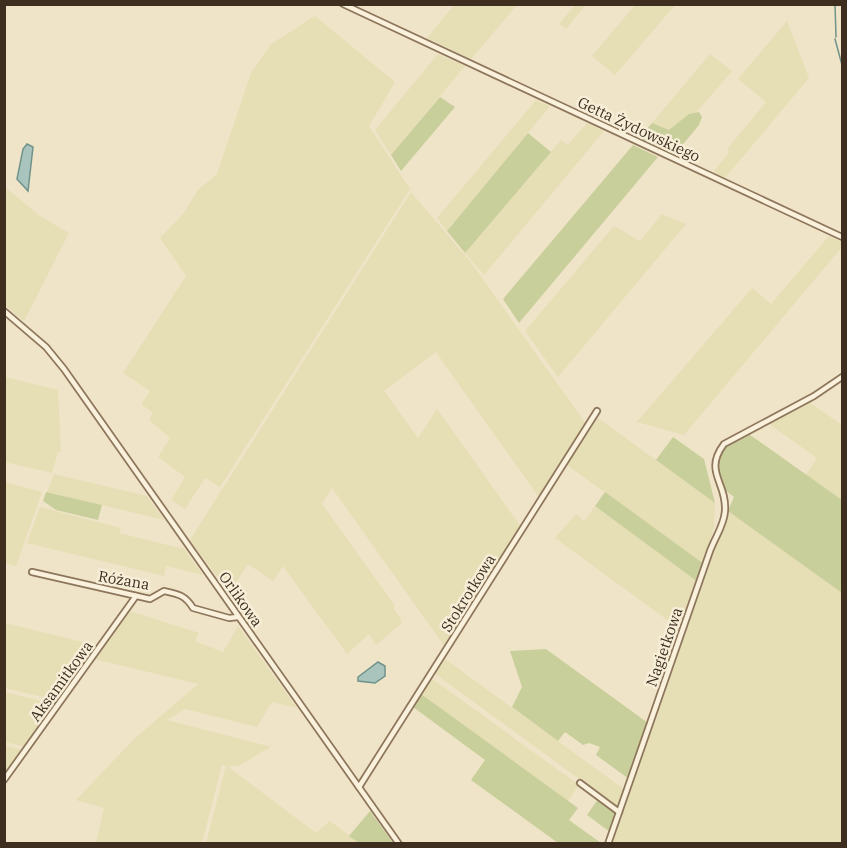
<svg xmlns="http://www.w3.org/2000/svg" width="847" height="848" font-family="'IBM Plex Serif',serif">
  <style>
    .farmland { fill: #e6deb5 }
    .green { fill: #c9cf9b }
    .water { fill: #a9c4bc; stroke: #6f938a; stroke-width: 1.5 }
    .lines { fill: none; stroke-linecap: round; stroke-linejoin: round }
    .stream { stroke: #6f938a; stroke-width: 1.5 }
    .minor-casing { stroke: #8d765c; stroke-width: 8 }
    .minor { stroke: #faf1dc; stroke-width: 4.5 }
    .labels { text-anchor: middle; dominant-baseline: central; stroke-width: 5; stroke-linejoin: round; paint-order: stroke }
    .street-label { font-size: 15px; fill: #3d2e20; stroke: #f7eed8 }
  </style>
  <rect width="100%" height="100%" fill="#f0e4c8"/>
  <g class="farmland">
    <polygon points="455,4 517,4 517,5 471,59 427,38"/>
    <polygon points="636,4 675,5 615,75 592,56"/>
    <polygon points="575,5 586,5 566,29 559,24"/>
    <polygon points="315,16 395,82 369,126 410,189 220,487 205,478 185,509 171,500 185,477 158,457 170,438 149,420 153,413 141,404 150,391 123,373 186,276 160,238 183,214 198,190 217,174 251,73 271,44"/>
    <polygon points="787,21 809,78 725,178 713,173 729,152 727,149 766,102 738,79"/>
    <polygon points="438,54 465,66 391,155 375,130"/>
    <polygon points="710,54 732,71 696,113 689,114 669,130 652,123"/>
    <polygon points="536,100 550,106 447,231 437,218"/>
    <polygon points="587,123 604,131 484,275 465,253 561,140 568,145"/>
    <polygon points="5,187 40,216 69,233 24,321 5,305"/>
    <polygon points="411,192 470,261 586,424 540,499 436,352 384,391 418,438 437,409 521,527 446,648 332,488 322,504 395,606 393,608 401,619 401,624 376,645 369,634 347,654 283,566 273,581 248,564 229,593 190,540"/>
    <polygon points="662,214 686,224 558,377 525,331 614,226 640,241"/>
    <polygon points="829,236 842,242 842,247 684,435 637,422 752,288 771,304"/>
    <polygon points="5,377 58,390 61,452 58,452 52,473 5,462"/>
    <polygon points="809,402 842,425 842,500 806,475 817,458 769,424"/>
    <polygon points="598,418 715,503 714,527 704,564 567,465"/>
    <polygon points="54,474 147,496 164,520 47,492"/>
    <polygon points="5,482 42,492 16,566 5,563"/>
    <polygon points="595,506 698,582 681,630 555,538 576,514 584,521"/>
    <polygon points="40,507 121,528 119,533 184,549 203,575 166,566 164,576 27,543"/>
    <polygon points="728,511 842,593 842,843 612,844"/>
    <polygon points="130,611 199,633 195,641 223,652 238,626 297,708 272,702 257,727 185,709 167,720 271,747 238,766 227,766 316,833 330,821 359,843 206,843 226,766 222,765 202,843 96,843 104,808 76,800 134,739 198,684 94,659"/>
    <polygon points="5,623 99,646 59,701 5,688"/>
    <polygon points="444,658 625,790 619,808 434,673"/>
    <polygon points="431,678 579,785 568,801 421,694"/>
    <polygon points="5,692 57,705 26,747 5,742"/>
    <polygon points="5,746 24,750 5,777"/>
  </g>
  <g class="green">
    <polygon points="440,97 455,107 401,171 391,155"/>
    <polygon points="699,112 702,117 699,125 674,155 639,138 652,123 669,130 689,114"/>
    <polygon points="528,133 551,152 465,253 447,231"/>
    <polygon points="633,145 658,157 519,323 503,299"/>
    <polygon points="749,434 842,500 842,593 728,511 734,497 724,489 716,462 727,446"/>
    <polygon points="673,437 704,459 715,503 656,460"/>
    <polygon points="46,492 102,505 98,520 56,510 43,501"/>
    <polygon points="605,492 704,564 698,582 595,506"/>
    <polygon points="546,649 648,723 629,779 596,755 600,747 589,743 583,745 565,732 558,741 512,707 522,687 510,651"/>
    <polygon points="421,694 578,808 569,820 601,843 558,843 471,780 485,760 413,707"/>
    <polygon points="598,799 617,813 610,832 587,815"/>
    <polygon points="370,811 393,843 359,843 349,836"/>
  </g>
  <g class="water">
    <polygon points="27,144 33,147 28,191 17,179 23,149"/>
    <polygon points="378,662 385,666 385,676 375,683 358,681 358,677"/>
  </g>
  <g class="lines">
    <g class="stream">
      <polyline points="835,4 836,37"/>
      <polyline points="835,39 842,65"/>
    </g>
    <g class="minor-casing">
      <g id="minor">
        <polyline points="343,4 842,237"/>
        <polyline points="4,311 46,347 64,369 399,844"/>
        <path d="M32 572 150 599 164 591C178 594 185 595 193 608L229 618 238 617"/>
        <polyline points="4,780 136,596"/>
        <polyline points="580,783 619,812"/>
        <polyline points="359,787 597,411"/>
        <path d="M608 844 710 551C715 537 724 526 725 511 727 482 703 472 724 444L814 396 842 377"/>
      </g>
    </g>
    <use href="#minor" class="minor"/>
  </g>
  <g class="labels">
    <g class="street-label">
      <text transform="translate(639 129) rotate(25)">Getta Żydowskiego</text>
      <text transform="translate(124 580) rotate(10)">Różana</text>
      <text transform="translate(468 593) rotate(-58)">Stokrotkowa</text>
      <text transform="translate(241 599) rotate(55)">Orlikowa</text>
      <text transform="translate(664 647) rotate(-71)">Nagietkowa</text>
      <text transform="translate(61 681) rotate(-54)">Aksamitkowa</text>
    </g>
  </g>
  <rect width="847" height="848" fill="none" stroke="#3d2e20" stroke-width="12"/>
</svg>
